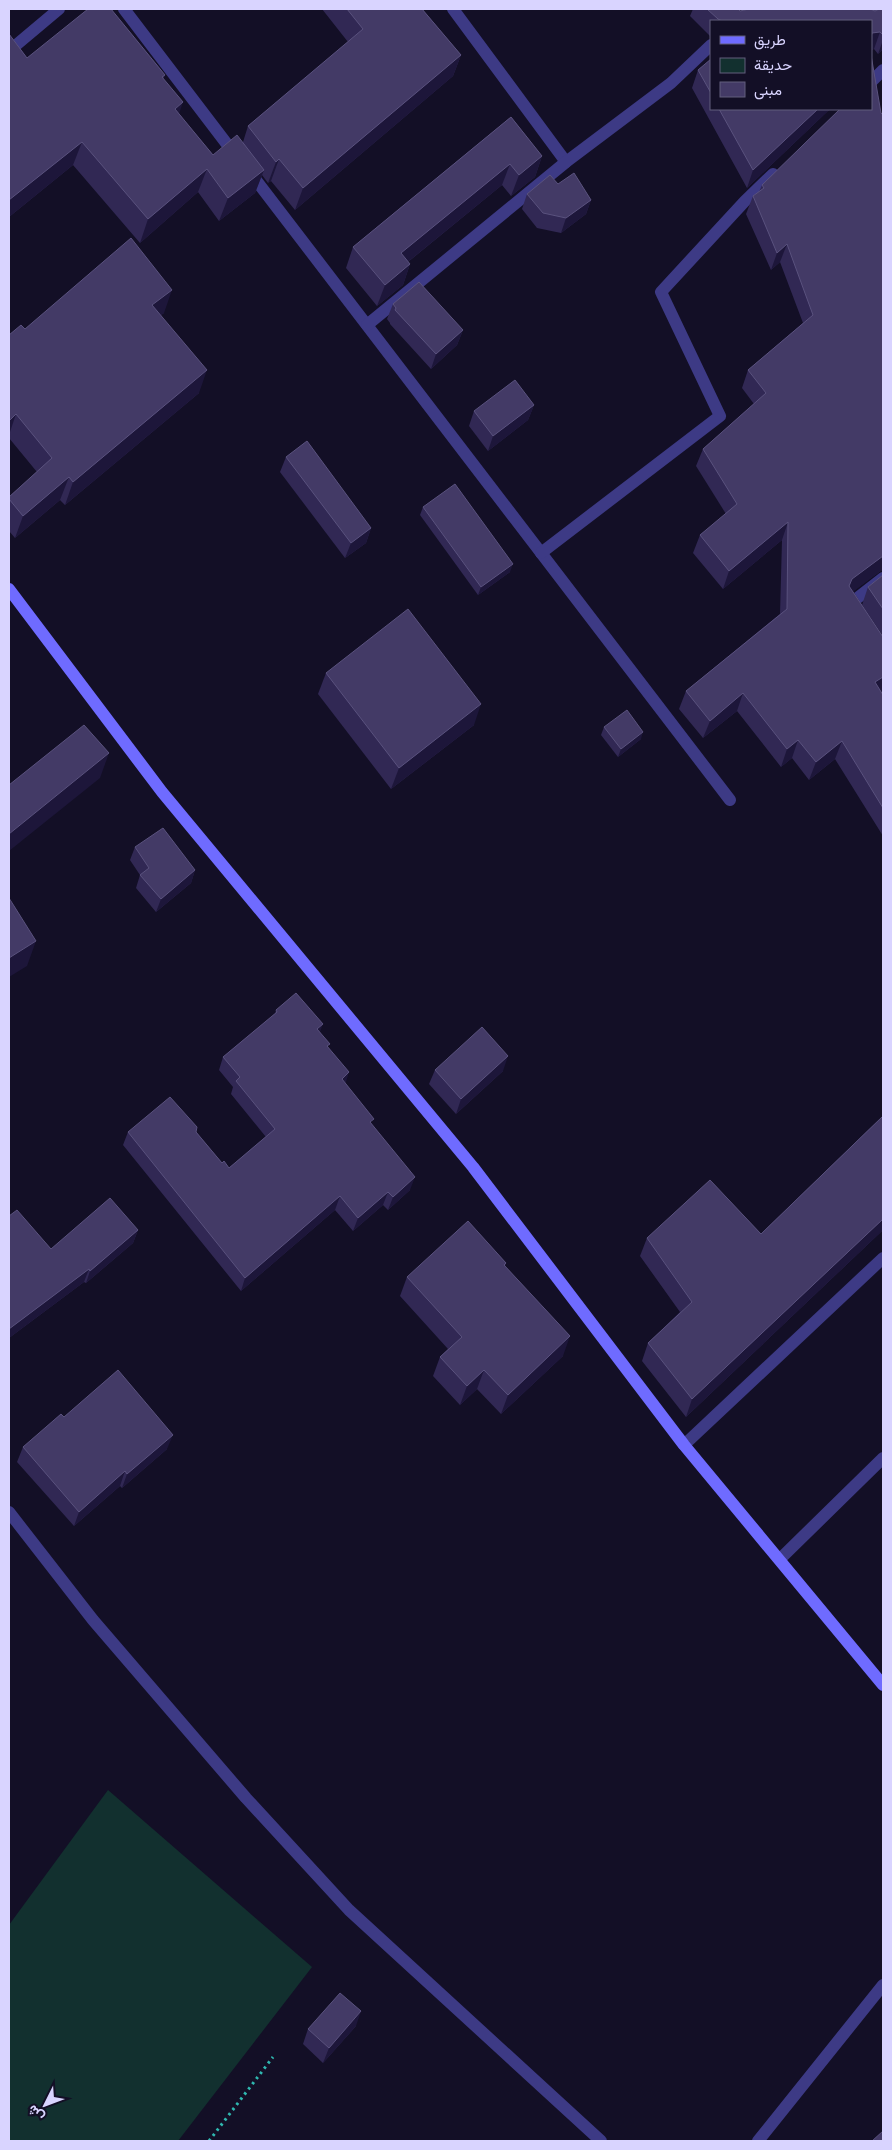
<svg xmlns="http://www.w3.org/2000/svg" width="892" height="2150" font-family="'Fira Sans',Vazirmatn,sans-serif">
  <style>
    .green { fill: #12302f }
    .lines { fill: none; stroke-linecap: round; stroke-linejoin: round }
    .path { stroke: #2fb8b0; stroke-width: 3; stroke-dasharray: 2.5 4; stroke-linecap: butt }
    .street { stroke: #3d3a85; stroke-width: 12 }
    .secondary { stroke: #6f6bff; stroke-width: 12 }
    .wall { fill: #312854 }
    .shaded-wall { fill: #1d163a }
    .building { fill: #433a66; stroke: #5a527e }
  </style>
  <rect width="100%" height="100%" fill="#130f26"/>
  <polygon class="green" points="108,1790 312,1967 178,2141 9,2141 9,1925"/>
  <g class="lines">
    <polyline class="path" points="209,2141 273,2057"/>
    <g class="street">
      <polyline points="124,9 236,156"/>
      <polyline points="453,9 566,162"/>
      <polyline points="9,51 59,9"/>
      <polyline points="871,82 883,70"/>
      <polyline points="249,171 730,800"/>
      <polyline points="367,325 566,162 671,83 711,45"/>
      <polyline points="541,553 720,416 661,292 745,201 773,174"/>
      <polyline points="857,611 851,603 883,578"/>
      <polyline points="684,1445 883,1258"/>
      <polyline points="9,1512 93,1620 246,1798 349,1910 601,2141"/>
      <polyline points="780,1559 883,1458"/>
      <polyline points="758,2141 883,1985"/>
    </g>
    <polyline class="secondary" points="9,589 162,792 473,1167 684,1445 883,1685"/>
  </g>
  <g class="wall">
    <polygon points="322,9 422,9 461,55 453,76 295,210 271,181 268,183 262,175 255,193 219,221 198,192 140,243 73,165 9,217 9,34 27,58 165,75 163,79 179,114 213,155 243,142 248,126 348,42"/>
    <polygon points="693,9 739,9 738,9 740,11 874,11 874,9 883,9 883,49 878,54 874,49 871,50 871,21 711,21 711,37 690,16"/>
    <polygon points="711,59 711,109 830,109 747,188 692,88 698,70"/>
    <polygon points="881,113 883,115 883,570 882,570 853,591 883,637 883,690 881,692 883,695 883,836 835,759 809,780 792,758 781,767 737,711 703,738 679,709 686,691 780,614 782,540 723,589 693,553 700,535 726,514 696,466 703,449 754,404 742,388 748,370 803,323 780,262 771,270 746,214 753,196 759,192 762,185"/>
    <polygon points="511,117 542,156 535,177 511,196 502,185 408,262 410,264 403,285 377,306 346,268 353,247"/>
    <polygon points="558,184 591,200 586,214 561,233 537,228 522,209 527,194"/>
    <polygon points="393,304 463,330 457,345 431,369 390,324 390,323 387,319"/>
    <polygon points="164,313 161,315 199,393 65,505 60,500 15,538 9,531 9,497 37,472 9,438 9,335 25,329"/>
    <polygon points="534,405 528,420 488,451 469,426 474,411"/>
    <polygon points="286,457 371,528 366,543 345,558 280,472"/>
    <polygon points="423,507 510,572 478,595 420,515"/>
    <polygon points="883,575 883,636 862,605 868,587"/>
    <polygon points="326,673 474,725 391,789 318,694"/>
    <polygon points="604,727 641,739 618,757 601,735"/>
    <polygon points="135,847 195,870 191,883 156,912 136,888 140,875 130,860"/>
    <polygon points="276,1010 320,1032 328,1048 345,1083 372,1125 410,1190 388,1210 383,1205 353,1231 335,1210 241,1291 123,1145 128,1132 196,1132 222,1163 229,1168 266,1137 231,1094 233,1087 219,1070 223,1057 275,1014"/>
    <polygon points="435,1070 503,1071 456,1114 429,1084"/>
    <polygon points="883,1116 883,1230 686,1417 642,1361 648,1343 680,1312 640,1256 647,1238 761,1234"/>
    <polygon points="9,1216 51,1249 138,1230 133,1243 86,1283 84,1282 9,1338"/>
    <polygon points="506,1263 505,1266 563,1356 501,1414 477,1389 460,1405 433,1376 440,1357 448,1349 400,1296 407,1277"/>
    <polygon points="64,1417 167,1449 122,1488 120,1486 74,1526 17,1462 23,1447"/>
    <polygon points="356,2026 323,2063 303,2044 308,2029"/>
  </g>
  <g class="shaded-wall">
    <polygon points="880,32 874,49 871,50 871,37 872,33"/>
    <polygon points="883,40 883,49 878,54"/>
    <polygon points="461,55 453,76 295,210 303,188"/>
    <polygon points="183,102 175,126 175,109"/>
    <polygon points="818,109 830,109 747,188 753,170"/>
    <polygon points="82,142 73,165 9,217 9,200"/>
    <polygon points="542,156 535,177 511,196 519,175"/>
    <polygon points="279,159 271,181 268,183 276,162"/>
    <polygon points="510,164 502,185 393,274 401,253"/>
    <polygon points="207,169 198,192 140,243 148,219"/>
    <polygon points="264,170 255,193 219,221 228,198"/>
    <polygon points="591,200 586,214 561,233 566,218"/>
    <polygon points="787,244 780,262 771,270 777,253"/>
    <polygon points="410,264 403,285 377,306 385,285"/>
    <polygon points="172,290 164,313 144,328 152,305"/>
    <polygon points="463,330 457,345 431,369 436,354"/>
    <polygon points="207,370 199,393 65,505 73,482"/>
    <polygon points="534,405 528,420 488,451 493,436"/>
    <polygon points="16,414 9,435 9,421"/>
    <polygon points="69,477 60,500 15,538 23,516"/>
    <polygon points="788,522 782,540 723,589 729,571"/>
    <polygon points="371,528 366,543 345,558 351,543"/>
    <polygon points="883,556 883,568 882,570 846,597 852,579"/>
    <polygon points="513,564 510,572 478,595 481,587"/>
    <polygon points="883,677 883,690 869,700 875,682"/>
    <polygon points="743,693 737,711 703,738 710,721"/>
    <polygon points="481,704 474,725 391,789 399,768"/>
    <polygon points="643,732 641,739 618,757 621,749"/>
    <polygon points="798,740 792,758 781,767 787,749"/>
    <polygon points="842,741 835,759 809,780 816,762"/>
    <polygon points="109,753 100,778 9,851 9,834"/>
    <polygon points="195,870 191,883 156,912 161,899"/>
    <polygon points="36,941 27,966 9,977 9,958"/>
    <polygon points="323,1024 318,1037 317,1029"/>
    <polygon points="508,1056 503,1071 456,1114 461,1099"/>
    <polygon points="349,1072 345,1085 342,1079"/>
    <polygon points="415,1177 410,1190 388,1210 393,1197"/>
    <polygon points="388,1192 383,1205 353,1231 358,1218"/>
    <polygon points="340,1196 335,1210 241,1291 245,1278"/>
    <polygon points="883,1219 883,1230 686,1417 692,1399"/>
    <polygon points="138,1230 133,1243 86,1283 90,1271"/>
    <polygon points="89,1269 84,1282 9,1338 9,1329"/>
    <polygon points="570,1336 563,1356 501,1414 508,1395"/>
    <polygon points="484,1370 477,1389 460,1405 467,1386"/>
    <polygon points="173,1435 167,1449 122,1488 127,1474"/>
    <polygon points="125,1471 120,1486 74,1526 79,1512"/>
    <polygon points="361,2011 356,2026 323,2063 329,2048"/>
  </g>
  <g class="building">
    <polygon points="88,9 111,9 165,75 162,77 183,102 175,109 213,155 237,135 264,170 228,198 207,169 148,219 82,142 9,200 9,34 27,58"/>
    <polygon points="347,9 422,9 461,55 303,188 279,159 276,162 248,126 363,29"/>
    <polygon points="707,9 738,9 740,11 749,9 870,9 875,11 879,9 883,9 883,35 880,32 872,33 871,37 871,21 722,21 718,19"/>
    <polygon points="871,55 881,113 883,115 883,556 852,579 849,586 883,637 883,677 875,682 883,695 883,808 842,741 816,762 798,740 787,749 743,693 710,721 686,691 787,609 788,522 729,571 700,535 737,504 703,449 766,393 748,370 813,315 787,244 777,253 753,196 764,188 762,185 840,109 871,109"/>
    <polygon points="711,59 711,93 698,70"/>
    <polygon points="719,109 818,109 753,170"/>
    <polygon points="511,117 542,156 519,175 510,164 401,253 410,264 385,285 353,247"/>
    <polygon points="574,173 591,200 566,218 543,213 527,194 550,175 558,184"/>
    <polygon points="131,238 172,290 152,305 207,370 73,482 69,477 23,516 9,499 9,497 52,458 16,414 9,421 9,335 21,325 25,329"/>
    <polygon points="419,282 463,330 436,354 395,310 396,308 393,304"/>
    <polygon points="515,380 534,405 493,436 474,411"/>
    <polygon points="307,441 371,528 351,543 286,457"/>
    <polygon points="455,484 513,564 481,587 423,507"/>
    <polygon points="883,575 883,609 868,587"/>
    <polygon points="408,609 481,704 399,768 326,673"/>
    <polygon points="627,710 643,732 621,749 604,727"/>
    <polygon points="84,725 109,753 9,834 9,785"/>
    <polygon points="163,828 195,870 161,899 140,875 149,868 135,847"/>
    <polygon points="9,898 36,941 9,958"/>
    <polygon points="296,993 323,1024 317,1029 330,1044 327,1046 349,1072 342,1079 374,1119 370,1122 415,1177 393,1197 388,1192 358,1218 340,1196 245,1278 128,1132 170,1097 197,1127 196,1132 222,1163 224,1161 229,1168 275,1129 236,1081 240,1077 223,1057 277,1012 276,1010"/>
    <polygon points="482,1027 508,1056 461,1099 435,1070"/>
    <polygon points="883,1116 883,1219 692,1399 648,1343 692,1302 647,1238 710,1180 761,1234"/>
    <polygon points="110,1198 138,1230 90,1271 89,1269 9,1329 9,1216 17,1210 51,1249"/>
    <polygon points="468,1221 506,1263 504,1265 570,1336 508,1395 484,1370 467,1386 440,1357 462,1337 407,1277"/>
    <polygon points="118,1370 173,1435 127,1474 125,1471 79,1512 23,1447 61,1414 64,1417"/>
    <polygon points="340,1993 361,2011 329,2048 308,2029"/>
    <polygon points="883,2131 883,2141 872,2141"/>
  </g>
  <rect width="892" height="2150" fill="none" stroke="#d9d4ff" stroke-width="20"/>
  <rect x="710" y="20" width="162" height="90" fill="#130f26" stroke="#625e7d"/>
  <rect x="720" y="36" width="25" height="8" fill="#6f6bff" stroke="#625e7d"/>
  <text x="754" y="45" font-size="15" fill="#d9d4ff">طريق</text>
  <rect x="720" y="58" width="25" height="15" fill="#12302f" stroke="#625e7d"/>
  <text x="754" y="70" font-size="15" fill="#d9d4ff">حديقة</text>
  <rect x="720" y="82" width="25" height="15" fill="#433a66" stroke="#625e7d"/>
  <text x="754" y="95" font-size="15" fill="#d9d4ff">مبنى</text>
  <g transform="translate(45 2105) rotate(228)" stroke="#130f26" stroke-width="4" paint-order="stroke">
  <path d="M0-4L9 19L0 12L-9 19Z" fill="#d9d4ff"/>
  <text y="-8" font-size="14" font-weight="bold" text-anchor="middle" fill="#d9d4ff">ش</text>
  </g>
</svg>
